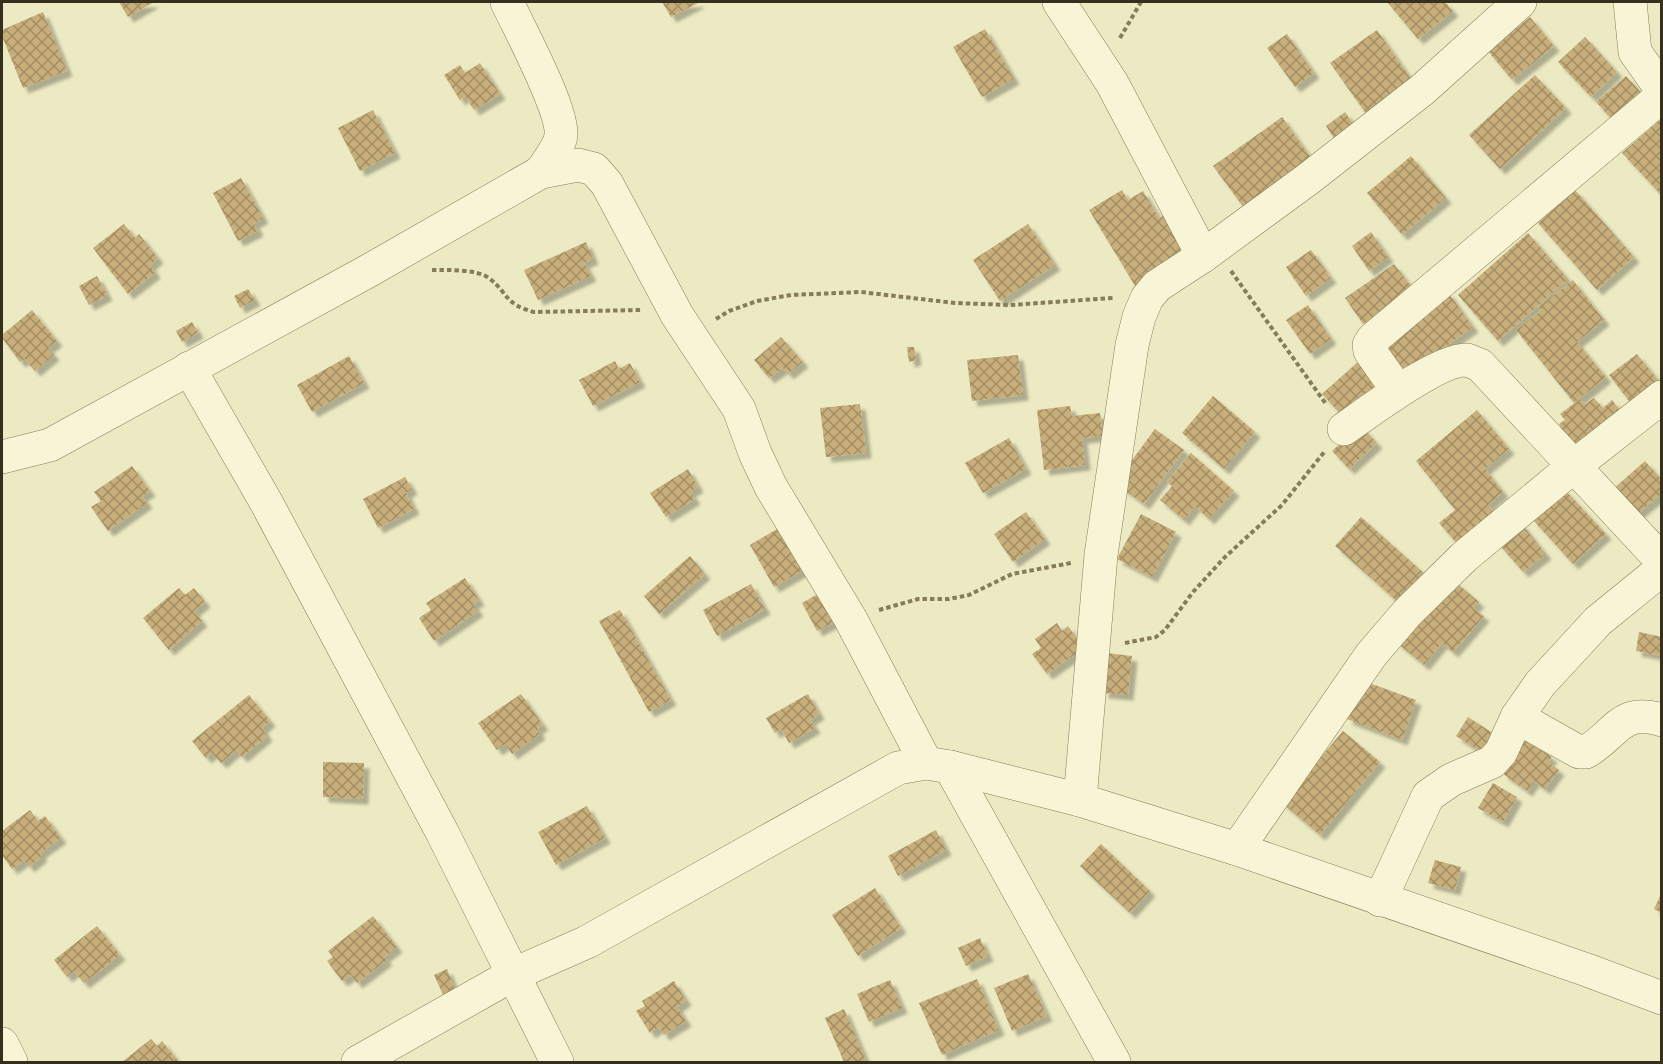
<svg xmlns="http://www.w3.org/2000/svg" width="1663" height="1064" font-family="Literata,serif">
  <style>
    .building { fill: url(#building-cross-hatch); filter: url(#shadow) }
    .lines { fill: none; stroke-linecap: round; stroke-linejoin: round }
    .minor-casing { stroke: #857c5a; stroke-width: 34 }
    .path { stroke: #857c5a; stroke-width: 4; stroke-dasharray: 4.5 3; stroke-linecap: butt }
    .minor { stroke: #f7f5d5; stroke-width: 33 }
  </style>
  <defs>
    <pattern id="building-cross-hatch" width="8" height="8" patternUnits="userSpaceOnUse" patternTransform="scale(1.5)"><rect width="8" height="8" fill="#c8ae7a"/><path d="M0 0l8 8M0 8l8-8" fill="none" stroke="#a38e63"/></pattern>
    <filter id="shadow"><feDropShadow dx="5.5" dy="5.5" stdDeviation="1.5" flood-color="#0004"/></filter>
  </defs>
  <rect width="100%" height="100%" fill="#eceac2"/>
  <g class="building">
    <polygon points="119,2 154,2 128,17"/>
    <polygon points="662,2 700,2 671,17"/>
    <polygon points="1387,2 1445,2 1453,11 1418,39"/>
    <polygon points="43,12 67,71 23,88 2,36 2,30"/>
    <polygon points="1530,17 1554,46 1512,80 1488,51"/>
    <polygon points="985,29 1014,79 982,97 953,47"/>
    <polygon points="1377,30 1413,82 1367,115 1330,63"/>
    <polygon points="1287,34 1314,73 1295,87 1267,48"/>
    <polygon points="1585,37 1617,72 1591,97 1558,62"/>
    <polygon points="480,63 500,94 474,110 465,96 460,100 444,75 460,65 465,73"/>
    <polygon points="1535,75 1566,108 1500,169 1469,135"/>
    <polygon points="1626,76 1647,99 1617,125 1596,102"/>
    <polygon points="373,110 395,153 360,171 338,128"/>
    <polygon points="1345,112 1357,129 1337,143 1326,126"/>
    <polygon points="1282,117 1315,164 1247,212 1213,166"/>
    <polygon points="1662,118 1662,196 1622,153"/>
    <polygon points="1411,156 1446,198 1402,235 1367,193"/>
    <polygon points="241,178 263,218 254,223 258,231 238,241 213,193"/>
    <polygon points="1122,190 1128,200 1143,191 1159,218 1169,212 1189,247 1137,289 1089,210"/>
    <polygon points="1575,190 1634,257 1597,290 1538,223"/>
    <polygon points="124,224 135,238 139,234 158,258 150,265 155,273 128,294 93,248"/>
    <polygon points="1028,224 1055,265 1000,301 973,260"/>
    <polygon points="1371,232 1388,257 1369,271 1352,246"/>
    <polygon points="1528,233 1568,279 1498,341 1458,295"/>
    <polygon points="586,242 593,259 584,263 591,276 538,300 524,270"/>
    <polygon points="1311,250 1331,278 1306,296 1286,267"/>
    <polygon points="1394,264 1413,289 1363,324 1345,298"/>
    <polygon points="97,276 107,295 89,305 79,286"/>
    <polygon points="1573,280 1604,320 1577,342 1606,377 1574,403 1516,330 1541,311 1538,307"/>
    <polygon points="248,289 255,300 240,308 234,296"/>
    <polygon points="1448,292 1473,327 1403,377 1378,342"/>
    <polygon points="1308,305 1331,339 1310,354 1286,320"/>
    <polygon points="32,310 57,341 48,348 54,355 35,371 25,359 20,362 2,338 2,335"/>
    <polygon points="192,322 198,333 182,342 176,331"/>
    <polygon points="781,337 803,362 788,374 783,368 769,378 754,360"/>
    <polygon points="907,347 914,347 916,360 909,362"/>
    <polygon points="1637,354 1662,385 1636,410 1609,375"/>
    <polygon points="1018,355 1023,395 972,401 967,360"/>
    <polygon points="349,356 364,383 312,412 297,385"/>
    <polygon points="1360,360 1385,388 1347,421 1322,394"/>
    <polygon points="615,361 619,369 630,363 640,382 593,406 579,380"/>
    <polygon points="1213,396 1255,432 1224,469 1182,433"/>
    <polygon points="1594,398 1603,408 1612,400 1628,421 1580,459 1559,424 1565,420 1560,414 1580,399 1585,404"/>
    <polygon points="860,404 866,453 826,457 820,408"/>
    <polygon points="1070,406 1072,416 1100,413 1103,436 1082,438 1085,465 1044,470 1037,410"/>
    <polygon points="1477,410 1509,449 1485,469 1503,492 1488,505 1502,522 1459,546 1439,523 1455,510 1416,461"/>
    <polygon points="1360,425 1377,443 1349,469 1332,451"/>
    <polygon points="1155,429 1184,450 1144,504 1115,483"/>
    <polygon points="1009,438 1026,469 983,493 965,463"/>
    <polygon points="1191,453 1234,491 1209,519 1195,506 1184,520 1160,500 1172,486 1167,482"/>
    <polygon points="1645,461 1662,480 1662,493 1635,516 1613,489"/>
    <polygon points="132,466 150,491 142,496 147,503 108,531 91,507 101,501 94,492"/>
    <polygon points="688,469 698,487 690,492 695,499 666,517 650,493"/>
    <polygon points="405,477 412,489 406,493 414,509 378,528 363,499"/>
    <polygon points="1564,489 1606,534 1573,564 1532,519"/>
    <polygon points="1026,512 1045,539 1013,562 994,534"/>
    <polygon points="1141,514 1176,532 1152,577 1117,559"/>
    <polygon points="1361,517 1425,574 1399,603 1335,546"/>
    <polygon points="1521,523 1546,554 1523,572 1497,542"/>
    <polygon points="777,529 802,571 774,587 750,545"/>
    <polygon points="690,556 705,574 659,614 644,596"/>
    <polygon points="465,578 479,600 473,604 478,611 434,641 419,618 431,610 426,603"/>
    <polygon points="1451,578 1479,602 1473,608 1484,616 1453,652 1442,643 1424,665 1396,642"/>
    <polygon points="751,584 765,609 717,636 703,610"/>
    <polygon points="179,588 185,595 194,588 205,602 194,611 202,621 169,650 143,618"/>
    <polygon points="823,591 838,620 817,631 802,603"/>
    <polygon points="620,610 671,700 649,712 599,621"/>
    <polygon points="1057,623 1062,631 1068,626 1084,648 1047,674 1032,654 1041,648 1035,639"/>
    <polygon points="1639,632 1662,637 1662,656 1636,651"/>
    <polygon points="1107,653 1132,656 1128,695 1103,693"/>
    <polygon points="1361,680 1416,700 1402,740 1347,719"/>
    <polygon points="521,694 543,725 537,729 540,734 512,754 505,744 497,750 478,723"/>
    <polygon points="808,694 819,714 810,720 815,728 789,743 781,729 775,733 766,718"/>
    <polygon points="249,695 270,721 262,728 267,736 242,757 236,750 221,763 212,753 206,758 192,741"/>
    <polygon points="1468,717 1499,737 1486,755 1456,736"/>
    <polygon points="1343,731 1380,762 1320,835 1282,803"/>
    <polygon points="1526,740 1552,757 1548,762 1559,770 1545,789 1534,781 1527,791 1502,773"/>
    <polygon points="323,762 364,763 363,799 323,797"/>
    <polygon points="1493,783 1517,797 1503,822 1478,808"/>
    <polygon points="587,806 605,838 556,865 538,832"/>
    <polygon points="30,810 38,821 45,816 61,838 40,853 42,856 29,867 24,860 12,869 2,855 2,831"/>
    <polygon points="936,830 946,850 898,876 888,856"/>
    <polygon points="1101,844 1150,891 1130,913 1080,866"/>
    <polygon points="1435,860 1461,867 1455,890 1428,883"/>
    <polygon points="875,888 901,928 858,956 832,915"/>
    <polygon points="1662,892 1662,913 1654,909"/>
    <polygon points="373,916 397,947 384,957 387,960 357,983 351,975 342,981 327,961 333,957 328,951"/>
    <polygon points="97,926 120,955 84,983 74,971 67,977 54,960"/>
    <polygon points="980,938 988,956 966,966 958,948"/>
    <polygon points="447,969 456,992 444,997 434,975"/>
    <polygon points="1028,974 1047,1016 1012,1031 994,988"/>
    <polygon points="977,979 999,1030 942,1055 919,1003"/>
    <polygon points="890,980 902,1008 869,1022 857,994"/>
    <polygon points="674,981 686,1000 677,1007 686,1021 664,1035 659,1027 650,1033 636,1011 645,1006 642,1001"/>
    <polygon points="844,1009 866,1061 861,1062 844,1062 825,1018"/>
    <polygon points="151,1039 157,1046 162,1041 179,1062 122,1062"/>
  </g>
  <g class="lines">
    <g class="minor-casing">
      <g id="minor">
        <path d="M507 2C519 28 563 109 561 135 560 147 547 162 541 172"/>
        <polyline points="1059,2 1112,83 1203,256"/>
        <polyline points="1630,2 1635,52 1662,90"/>
        <polyline points="189,368 266,502 442,832 557,1062"/>
        <polyline points="1398,391 1370,351 1369,345 1373,339 1662,96"/>
        <path d="M1344 429C1367 413 1440 358 1467 360 1471 361 1476 364 1480 365L1662 561"/>
        <polyline points="2,457 50,445 370,270 541,172 578,165 594,169 607,184 677,315 739,409 755,453 771,487 850,618 926,763"/>
        <path d="M1517 717 1579 752H1586C1617 734 1620 707 1662 720"/>
        <polyline points="950,767 1114,1062"/>
        <polyline points="1080,800 1101,555 1132,345 1139,317 1147,298 1157,286 1203,256 1308,179 1422,90 1520,2"/>
        <polyline points="1237,849 1371,655 1407,613 1464,557 1574,466 1662,397"/>
        <polyline points="1380,900 1428,796 1451,780 1492,762 1501,752 1517,717 1540,684 1598,621 1662,569"/>
        <polyline points="2,1044 11,1062"/>
        <polyline points="358,1062 512,975 587,942 898,768 926,763 950,767 1080,800 1237,849 1587,970 1662,998"/>
      </g>
    </g>
    <g class="path">
      <polyline points="1120,38 1141,2"/>
      <path d="M432 270C448 270 476 269 489 278 509 294 504 304 534 312L641 310"/>
      <polyline points="1231,271 1326,404"/>
      <polyline points="716,319 729,311 757,301 791,295 861,292 955,303 1010,305 1113,298"/>
      <polyline points="879,610 918,599 949,599 969,595 1012,574 1071,563"/>
      <polyline points="1125,643 1156,637 1165,630 1193,592 1225,557 1282,505 1325,451"/>
    </g>
    <use href="#minor" class="minor"/>
  </g>
  <rect width="1663" height="1064" fill="none" stroke="#352f1e" stroke-width="6"/>
</svg>
